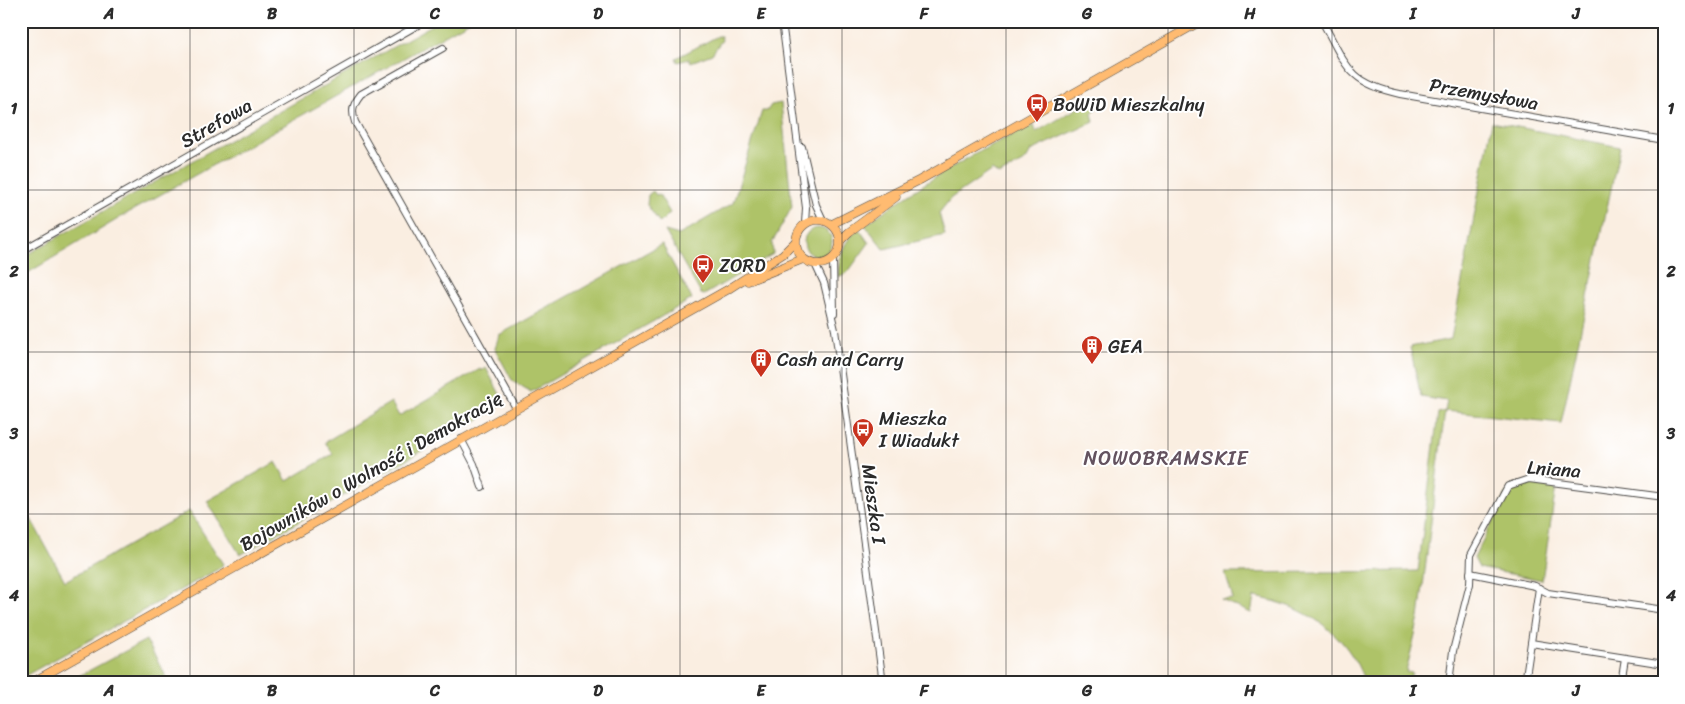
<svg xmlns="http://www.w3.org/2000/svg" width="1685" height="704" font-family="Sriracha,sans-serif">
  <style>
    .green { fill: #aec367; stroke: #6c7749 }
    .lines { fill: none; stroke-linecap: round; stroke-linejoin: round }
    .minor-casing { stroke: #4a4846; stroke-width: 8 }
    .major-casing { stroke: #4a4846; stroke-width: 9 }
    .minor { stroke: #fff; stroke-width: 6 }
    .major { stroke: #ffbb71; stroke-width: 8 }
    .grid { fill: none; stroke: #2b2b2b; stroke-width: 1; stroke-opacity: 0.55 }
    .labels { text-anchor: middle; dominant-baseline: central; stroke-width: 4; stroke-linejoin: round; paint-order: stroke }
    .street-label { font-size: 19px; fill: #2b2b2b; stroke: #fff }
    .poi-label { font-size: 19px; fill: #2b2b2b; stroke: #fff; text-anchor: start }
    .neighbourhood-label { font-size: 20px; letter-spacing: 1px; fill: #63525f; stroke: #fff }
    .neatline { fill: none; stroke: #2b2b2b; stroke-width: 2 }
    .grid-label { font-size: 16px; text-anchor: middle; font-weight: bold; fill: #2b2b2b }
  </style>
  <rect width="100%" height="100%" fill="#fff"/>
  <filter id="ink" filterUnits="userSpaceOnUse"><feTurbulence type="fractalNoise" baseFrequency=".02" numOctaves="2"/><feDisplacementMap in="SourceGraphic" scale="10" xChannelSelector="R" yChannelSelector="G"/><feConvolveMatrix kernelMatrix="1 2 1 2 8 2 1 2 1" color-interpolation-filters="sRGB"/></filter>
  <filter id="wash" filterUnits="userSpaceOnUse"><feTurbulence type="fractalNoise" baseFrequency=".0096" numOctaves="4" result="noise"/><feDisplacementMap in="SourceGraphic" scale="20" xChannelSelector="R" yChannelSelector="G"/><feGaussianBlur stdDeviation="1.12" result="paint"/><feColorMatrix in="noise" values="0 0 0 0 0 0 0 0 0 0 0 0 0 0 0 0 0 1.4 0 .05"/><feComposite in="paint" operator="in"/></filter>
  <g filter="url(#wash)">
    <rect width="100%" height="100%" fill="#faeee1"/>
    <g class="green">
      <polygon points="439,21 470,21 133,210 21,277 21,258"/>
      <polygon points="718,36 721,36 722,40 712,54 691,62 689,59 678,62 676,58"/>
      <path d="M1092 100 1096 109 1092 113 1094 122 1031 151 1026 160 999 175 992 170 951 198 939 213 945 235 884 249 865 225C918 186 974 151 1034 125L1036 132Z"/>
      <polygon points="781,103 792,207 772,243 773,254 704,295 701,294 665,231 679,235 733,203 762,111 767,111 771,105"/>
      <path d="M1492 122 1620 147 1561 423 1445 411 1419 618 1406 672 1412 673 1407 683H1365C1348 632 1304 605 1254 597L1251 613 1221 600 1233 599 1225 573 1418 571 1438 413 1445 411 1447 401 1421 397 1410 347 1451 339Z"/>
      <polygon points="653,191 656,195 659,194 670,213 660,223 647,205 648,195"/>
      <circle cx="818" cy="242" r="14"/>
      <path d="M859 229 869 243 848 272 838 277C839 258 843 240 859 229Z"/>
      <polygon points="662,244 692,299 531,392 512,380 495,349 499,335"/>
      <polygon points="486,368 502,398 499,407 471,424 468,422 462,428 242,554 239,553 207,501 276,462 287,481 333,454 325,442 391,402 399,416 480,369 481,371"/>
      <polygon points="1525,483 1556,487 1542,580 1479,568 1474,558 1507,492 1513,485"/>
      <polygon points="21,501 65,581 189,511 223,564 220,568 21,678"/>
      <polygon points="146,640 170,683 66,683"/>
    </g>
  </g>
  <g filter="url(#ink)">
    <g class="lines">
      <g class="minor-casing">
        <g id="minor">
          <polyline points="782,21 806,208 805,223"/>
          <path d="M1322 21C1346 64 1347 83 1400 94L1664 140"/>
          <path d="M443 48 361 94C353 104 351 110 355 122L516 408"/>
          <polyline points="802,147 816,205 823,220"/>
          <polyline points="21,251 425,21"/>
          <polyline points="833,258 834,313"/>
          <polyline points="815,264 824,283 835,330 883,683"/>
          <polyline points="461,439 474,464 482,487"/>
          <polyline points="1470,573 1535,586 1548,593 1664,610"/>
          <polyline points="1531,643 1664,664"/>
          <polyline points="1449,683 1453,651 1470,584 1471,555 1508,486 1529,479 1664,497"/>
          <polyline points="1525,683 1539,588"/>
          <polyline points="1621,683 1625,658"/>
        </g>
      </g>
      <g class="major-casing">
        <g id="major">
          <circle cx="818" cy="242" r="22"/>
          <polyline points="832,224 920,180 1201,21"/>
          <polyline points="840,241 849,232 896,197"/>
          <polyline points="748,281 803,259"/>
          <polyline points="31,683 727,290 783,254 795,242"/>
        </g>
      </g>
      <use href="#minor" class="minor"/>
      <use href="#major" class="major"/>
    </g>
  </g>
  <path class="grid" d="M190 21V683M354 21V683M516 21V683M680 21V683M842 21V683M1006 21V683M1168 21V683M1332 21V683M1494 21V683M21 190H1664M21 352H1664M21 514H1664"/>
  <defs>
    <g id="bus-pin" transform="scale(1.125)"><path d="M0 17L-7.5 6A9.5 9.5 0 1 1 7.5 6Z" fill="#c8321e" stroke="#fff"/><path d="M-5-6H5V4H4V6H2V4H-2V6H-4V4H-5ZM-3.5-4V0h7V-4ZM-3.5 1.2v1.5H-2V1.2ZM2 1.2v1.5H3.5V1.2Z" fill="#fff"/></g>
    <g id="building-pin" transform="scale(1.125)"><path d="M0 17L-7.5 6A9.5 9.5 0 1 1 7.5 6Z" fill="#c8321e" stroke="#fff"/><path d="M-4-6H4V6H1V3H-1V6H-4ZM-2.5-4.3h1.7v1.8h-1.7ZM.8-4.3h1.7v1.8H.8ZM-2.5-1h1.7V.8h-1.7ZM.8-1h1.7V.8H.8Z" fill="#fff"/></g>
  </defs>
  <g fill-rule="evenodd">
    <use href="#bus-pin" x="1037" y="104"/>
    <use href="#bus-pin" x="703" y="265"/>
    <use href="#building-pin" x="1092" y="346"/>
    <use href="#building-pin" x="761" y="359"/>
    <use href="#bus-pin" x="863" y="429"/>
  </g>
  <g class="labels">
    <g class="street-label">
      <text transform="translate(1484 94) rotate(10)">Przemysłowa</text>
      <text transform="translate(216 123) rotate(-30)">Strefowa</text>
      <text transform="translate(1554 469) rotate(4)">Lniana</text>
      <text transform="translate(371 471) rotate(-30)">Bojowników o Wolność i Demokrację</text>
      <text transform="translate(874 504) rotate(82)">Mieszka I</text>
    </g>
    <g class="poi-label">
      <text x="1053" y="104">BoWiD Mieszkalny</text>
      <text x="719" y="265">ZORD</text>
      <text x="1108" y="346">GEA</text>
      <text x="777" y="359">Cash and Carry</text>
      <text x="879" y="418">Mieszka<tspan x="879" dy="22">I Wiadukt</tspan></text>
    </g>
    <g class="neighbourhood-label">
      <text x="1166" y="458">NOWOBRAMSKIE</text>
    </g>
  </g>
  <rect width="1685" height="704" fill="none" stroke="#fff" stroke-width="55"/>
  <rect x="28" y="28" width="1630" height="648" class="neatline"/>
  <g class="grid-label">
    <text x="109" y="19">A</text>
    <text x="272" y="19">B</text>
    <text x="435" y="19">C</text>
    <text x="598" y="19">D</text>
    <text x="761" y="19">E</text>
    <text x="924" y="19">F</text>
    <text x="1087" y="19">G</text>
    <text x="1250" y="19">H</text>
    <text x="1413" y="19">I</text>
    <text x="1576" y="19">J</text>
    <text x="14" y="114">1</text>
    <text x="1671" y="114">1</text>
    <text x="14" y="277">2</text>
    <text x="1671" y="277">2</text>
    <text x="14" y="439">3</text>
    <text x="1671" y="439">3</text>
    <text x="14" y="601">4</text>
    <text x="1671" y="601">4</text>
    <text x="109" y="696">A</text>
    <text x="272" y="696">B</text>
    <text x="435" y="696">C</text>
    <text x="598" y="696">D</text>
    <text x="761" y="696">E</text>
    <text x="924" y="696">F</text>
    <text x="1087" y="696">G</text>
    <text x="1250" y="696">H</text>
    <text x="1413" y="696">I</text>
    <text x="1576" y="696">J</text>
  </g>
</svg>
